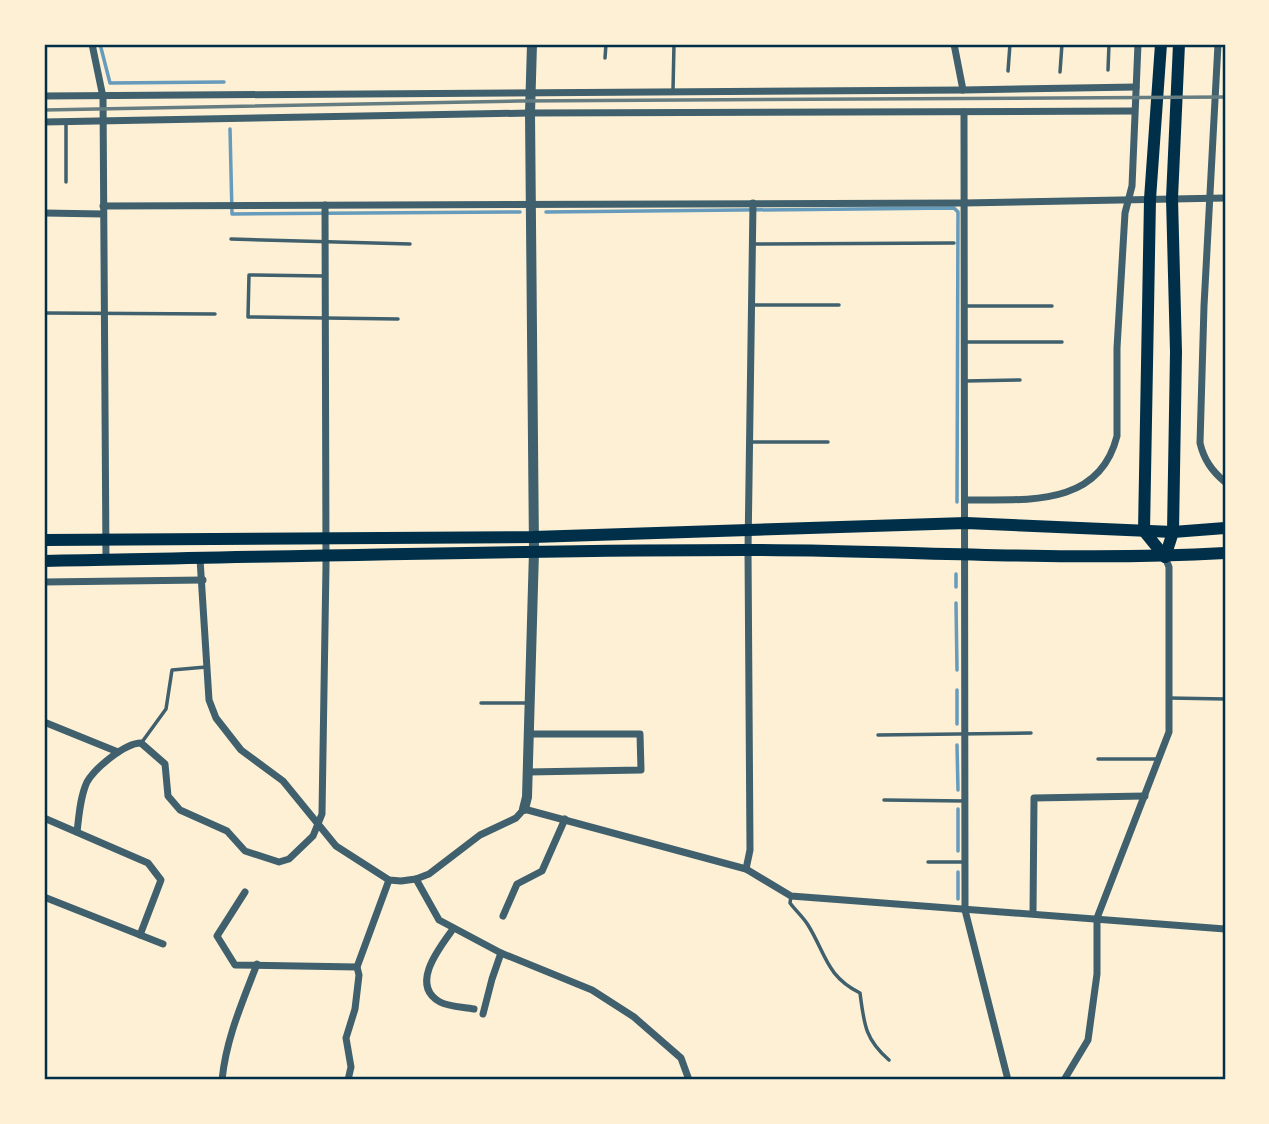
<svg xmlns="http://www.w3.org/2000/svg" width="1269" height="1124" font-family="Lato,sans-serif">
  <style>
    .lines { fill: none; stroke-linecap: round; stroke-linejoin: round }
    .stream { stroke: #669bbc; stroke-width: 3.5 }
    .service { stroke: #3f606c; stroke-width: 3.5 }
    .minor { stroke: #3f606c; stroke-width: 7 }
    .tertiary { stroke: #3f606c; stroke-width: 10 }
    .trunk { stroke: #003049; stroke-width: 12 }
    .rail { stroke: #657d81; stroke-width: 3.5 }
    .neatline { fill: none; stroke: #003049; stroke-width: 2.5 }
  </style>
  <rect width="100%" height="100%" fill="#fdf0d5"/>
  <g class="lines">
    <g class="stream">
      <polyline points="100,44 110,83 224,82"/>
      <polyline points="230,129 232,214 520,212"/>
      <polyline points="546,212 954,208 958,212 957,502"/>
      <polyline points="956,587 956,574"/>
      <polyline points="956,603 957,670"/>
      <polyline points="957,690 957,724"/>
      <polyline points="957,745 958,790"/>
      <polyline points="958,809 958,851"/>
      <polyline points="958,872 958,899"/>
    </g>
    <g class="service">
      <polyline points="605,58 606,44"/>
      <polyline points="1108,70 1109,44"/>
      <polyline points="1008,71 1010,44"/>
      <polyline points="1060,72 1062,44"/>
      <polyline points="673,90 674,44"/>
      <polyline points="66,124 66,182"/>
      <polyline points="231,239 410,244"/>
      <polyline points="754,244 954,243"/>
      <polyline points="324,276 249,275 248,317 398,319"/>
      <polyline points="753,305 839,305"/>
      <polyline points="965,306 1052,306"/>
      <polyline points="44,313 215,314"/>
      <polyline points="965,342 1062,342"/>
      <polyline points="965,381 1020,380"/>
      <polyline points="752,442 828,442"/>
      <polyline points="1169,698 1225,699"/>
      <polyline points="481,703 528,703"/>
      <polyline points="878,735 1031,733"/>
      <polyline points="142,742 166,709 172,670 206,667"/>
      <polyline points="1098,759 1157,759"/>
      <polyline points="884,800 965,801"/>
      <polyline points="928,862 965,862"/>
      <path d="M791 896 790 903C796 911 803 917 808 925 826 954 826 976 860 993 864 1024 865 1039 889 1060"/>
    </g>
    <g class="minor">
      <polyline points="92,44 103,97 106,560"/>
      <polyline points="954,44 963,90"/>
      <path d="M1218 44 1204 306 1200 443C1204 460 1212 471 1225 482"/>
      <polyline points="44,96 963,90 1136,87"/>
      <polyline points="964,112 965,910 1008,1080"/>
      <polyline points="44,122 530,113 1134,111"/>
      <polyline points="103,206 964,203 1225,198"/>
      <polyline points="44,213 103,214"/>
      <path d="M966 500C1023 499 1099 509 1117 436V348L1125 213 1132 186 1138 44"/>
      <polyline points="200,559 209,700 216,718 241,750 283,781 336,846 389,880 401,881 416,879 429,874 480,835 516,818 524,809 746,869 791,896 1225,929"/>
      <polyline points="44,582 203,580"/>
      <polyline points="44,722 118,752"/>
      <polyline points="528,772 641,770 640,734 529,734"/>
      <polyline points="44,818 148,863 161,880 140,935"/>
      <path d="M77 832C79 816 80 797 87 782 95 768 125 743 141 743L165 764 168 796 180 810 227 831 245 851 279 862 289 859 313 836 322 814 326 565 325 205"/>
      <polyline points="746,869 750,850 748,550 753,203"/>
      <polyline points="416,879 439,920 501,953 592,990 634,1017 681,1058 689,1080"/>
      <polyline points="245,892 217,936 235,965 357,967"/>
      <polyline points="44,897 163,944"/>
      <polyline points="1033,913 1034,798 1145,796"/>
      <polyline points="503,916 517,884 542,871 565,819"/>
      <path d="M453 929C440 947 409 985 440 1002 449 1007 464 1007 474 1009"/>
      <polyline points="483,1014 492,979 501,953"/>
      <path d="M222 1080C226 1039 242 1003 257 964"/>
      <polyline points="348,1080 351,1067 346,1038 355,1009 359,975 357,967 389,880"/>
      <polyline points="1064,1080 1088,1040 1097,974 1097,918 1169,732 1169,567 1165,557"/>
    </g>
    <polyline class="tertiary" points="524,809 527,797 534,551 530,113 532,44"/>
    <g class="trunk">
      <polyline points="1161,44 1150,199 1144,531 1165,557"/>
      <polyline points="44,540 533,537 966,523 1173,532 1225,528"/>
      <polyline points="1165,557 1173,532 1176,352 1172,198 1179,44"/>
      <path d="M44 561C277 557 511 550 744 550 905 550 1065 562 1225 553"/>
    </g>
    <polyline class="rail" points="44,110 519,101 1225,97"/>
  </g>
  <rect width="1269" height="1124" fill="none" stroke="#fdf0d5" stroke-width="91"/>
  <rect x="46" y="46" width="1178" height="1032" class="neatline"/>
</svg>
